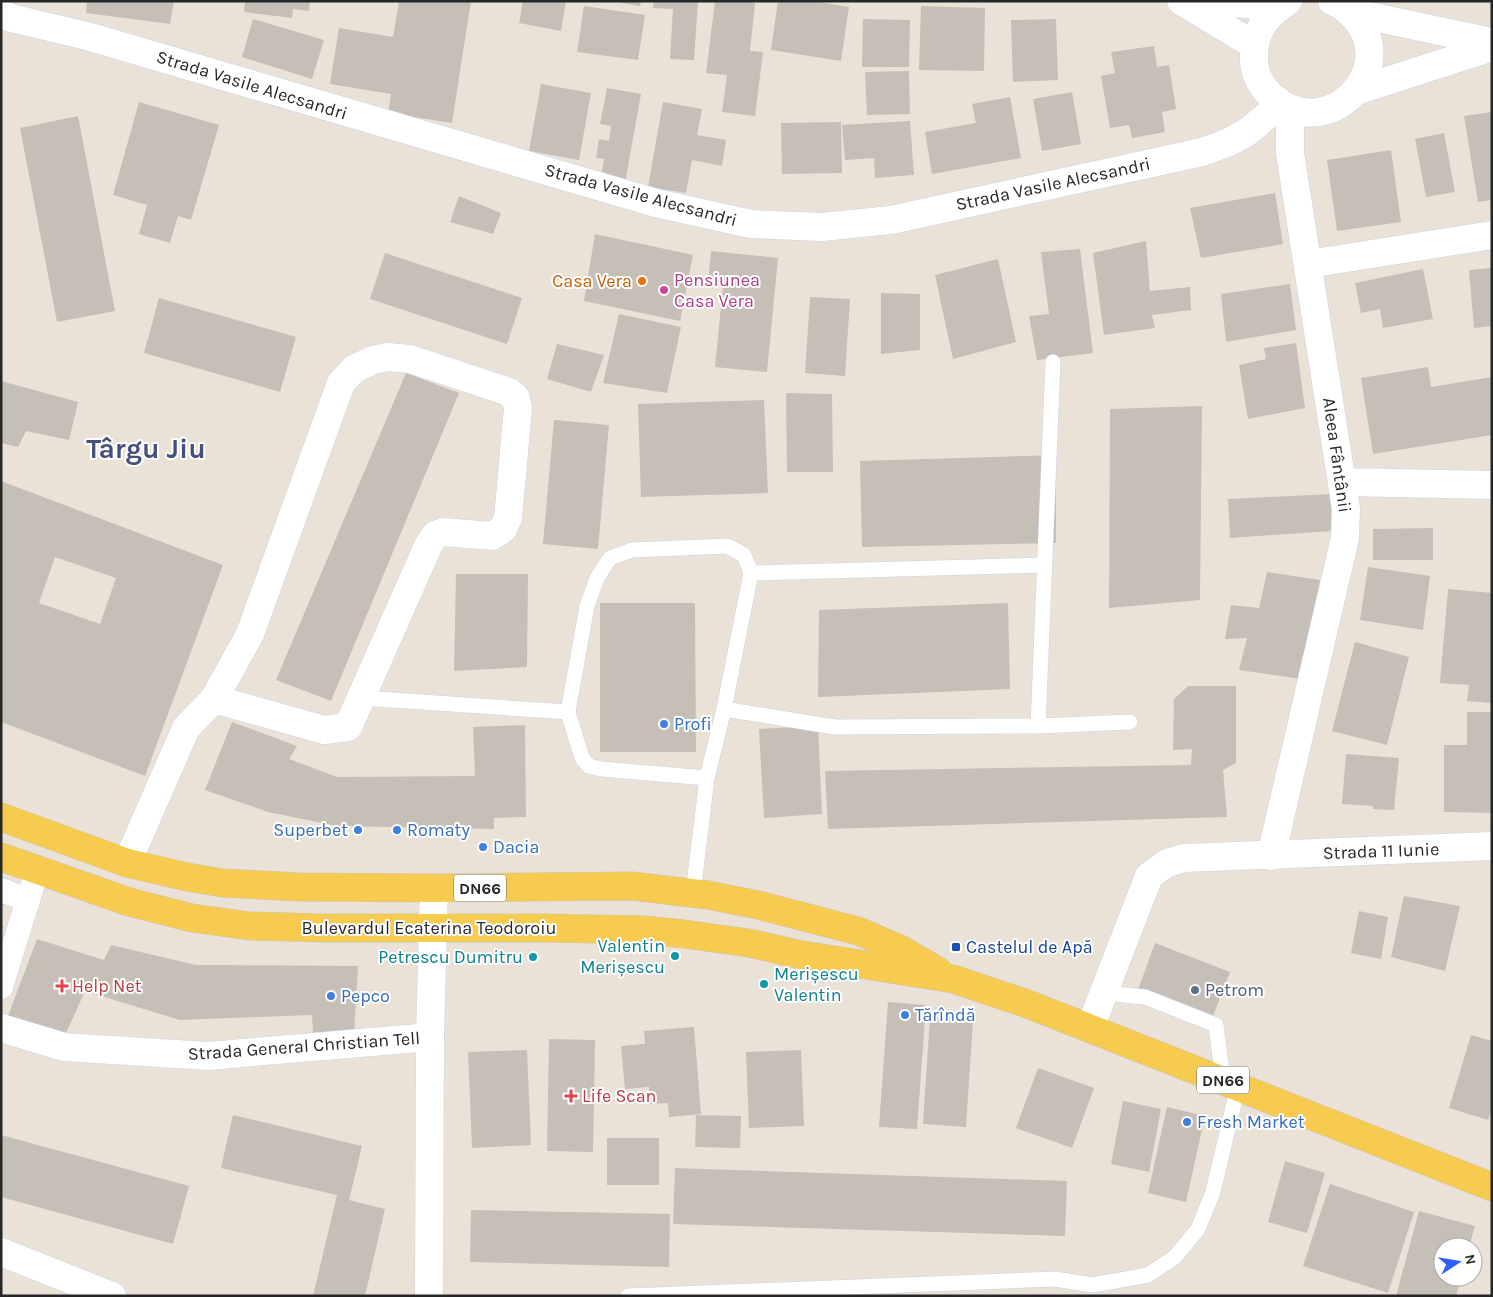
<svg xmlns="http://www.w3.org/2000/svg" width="1493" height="1297" font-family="Karla,sans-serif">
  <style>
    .building { fill: #c6bfb7; fill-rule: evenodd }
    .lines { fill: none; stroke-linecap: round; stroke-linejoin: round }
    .service-casing { stroke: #cdd1e2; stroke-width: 16 }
    .pedestrian-casing { stroke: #cdd1e2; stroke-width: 25 }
    .minor-casing { stroke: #cdd1e2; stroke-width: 29 }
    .tertiary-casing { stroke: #cdd1e2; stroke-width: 29 }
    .primary-casing { stroke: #c7c7c7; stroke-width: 29 }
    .service { stroke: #fff; stroke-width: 15 }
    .pedestrian { stroke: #fff; stroke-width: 24 }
    .minor { stroke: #fff; stroke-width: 28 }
    .tertiary { stroke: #fff; stroke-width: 28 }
    .primary { stroke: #f7cb50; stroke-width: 28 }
    .food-dot { fill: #e8710a; stroke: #fff; stroke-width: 2 }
    .hotel-dot { fill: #d1479c; stroke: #fff; stroke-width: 2 }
    .shop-dot { fill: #3f7fe0; stroke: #fff; stroke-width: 2 }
    .transit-dot { fill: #1a4fb4; stroke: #fff; stroke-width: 2 }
    .culture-dot { fill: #0f9aa8; stroke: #fff; stroke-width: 2 }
    .health-dot { fill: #e0444e; stroke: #fff; stroke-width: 2 }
    .service-dot { fill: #5c6f8a; stroke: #fff; stroke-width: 2 }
    .labels { text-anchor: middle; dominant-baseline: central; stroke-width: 4; stroke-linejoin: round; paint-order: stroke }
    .shield { fill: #fff; stroke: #686868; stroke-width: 1 }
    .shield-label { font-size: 16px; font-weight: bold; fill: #272727 }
    .street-label { font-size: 18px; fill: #272727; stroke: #fff }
    .hotel-label { font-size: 18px; fill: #b23c85; stroke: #fff; text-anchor: start }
    .food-label { font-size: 18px; fill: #c56008; stroke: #fff; text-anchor: end }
    .shop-label { font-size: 18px; fill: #366cbe; stroke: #fff; text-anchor: start }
    .culture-label { font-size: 18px; fill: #0d838f; stroke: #fff; text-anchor: end }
    .transit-label { font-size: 18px; fill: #164399; stroke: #fff; text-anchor: start }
    .health-label { font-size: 18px; fill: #be3a42; stroke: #fff; text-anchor: start }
    .service-label { font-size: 18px; fill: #4e5e75; stroke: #fff; text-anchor: start }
    .town-label { font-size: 28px; font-weight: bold; fill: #465179; stroke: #fff }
  </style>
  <rect width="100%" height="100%" fill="#ebe2d7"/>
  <g class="building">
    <polygon points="87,1 174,1 170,24 86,13"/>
    <polygon points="245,1 310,1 309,11 293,9 292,18 244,12"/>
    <polygon points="399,1 471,1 452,123 388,113 391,94 330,84 339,28 393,37"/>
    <polygon points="523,1 566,1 561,31 519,23"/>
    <polygon points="611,1 641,1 640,6"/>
    <polygon points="654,1 698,1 694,60 670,59 673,9 653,8"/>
    <polygon points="715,1 739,1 755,3 750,51 763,52 755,116 722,112 727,75 706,73"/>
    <polygon points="778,1 812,1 849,7 841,61 771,50"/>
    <polygon points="584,6 645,15 638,60 577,52"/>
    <polygon points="921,6 985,8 984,71 919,70"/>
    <polygon points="253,19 324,40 312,79 242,57"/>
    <polygon points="863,19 910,20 909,67 862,67"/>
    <polygon points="1056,19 1058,80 1013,82 1011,20"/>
    <polygon points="1154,46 1157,67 1169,65 1176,109 1162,112 1165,132 1132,138 1129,125 1110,128 1101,76 1115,73 1111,52"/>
    <polygon points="909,71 910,114 867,115 865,72"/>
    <polygon points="541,84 591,93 579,160 529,151"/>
    <polygon points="607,88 641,94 625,183 601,179 604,159 596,158 599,139 609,141 611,126 600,124"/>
    <polygon points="1072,92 1081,144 1042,151 1033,99"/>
    <polygon points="1010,97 1021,158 932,174 925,132 976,123 972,104"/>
    <polygon points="139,102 219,125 191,220 178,216 170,243 139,234 147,205 113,195"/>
    <polygon points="663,102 702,109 697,135 726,140 722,166 692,160 686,193 648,187"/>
    <polygon points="1492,112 1492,200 1478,202 1464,116"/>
    <polygon points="78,116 115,311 57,322 20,128"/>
    <polygon points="910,121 914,175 875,178 874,158 845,160 842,125"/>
    <polygon points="841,122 842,173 782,174 781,123"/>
    <polygon points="1444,133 1455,192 1426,197 1415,139"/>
    <polygon points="1391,150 1401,222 1337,231 1327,160"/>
    <polygon points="1275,193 1283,244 1201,258 1190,208"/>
    <polygon points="459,196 501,213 493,234 450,222"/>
    <polygon points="595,234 693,255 680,321 584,301"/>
    <polygon points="1146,241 1150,291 1190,287 1191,310 1152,315 1155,328 1104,335 1093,253"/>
    <polygon points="1080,249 1093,353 1037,360 1029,316 1049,314 1041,252"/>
    <polygon points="711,251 778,258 767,372 715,367 723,286 708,284"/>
    <polygon points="385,253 522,298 507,344 370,299"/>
    <polygon points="998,259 1016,342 953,359 935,275"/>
    <polygon points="1492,268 1492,326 1474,328 1469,270"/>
    <polygon points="1423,269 1433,319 1383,328 1380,309 1361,313 1355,283"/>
    <polygon points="1290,284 1296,330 1226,342 1221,294"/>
    <polygon points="881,293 920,294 920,350 881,354"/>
    <polygon points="810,297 850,299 845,376 805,373"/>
    <polygon points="159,298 296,337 280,392 144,353"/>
    <polygon points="619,314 681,327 667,393 603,383"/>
    <polygon points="1296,343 1305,408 1248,419 1239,365 1266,359 1264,348"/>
    <polygon points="557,344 604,355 591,392 547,379"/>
    <polygon points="1428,367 1431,387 1492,377 1492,435 1373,454 1361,378"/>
    <polygon points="406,373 459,393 331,701 276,680"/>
    <polygon points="1,381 78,402 69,440 26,431 18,447 1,443"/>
    <polygon points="786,393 832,394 833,472 787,472"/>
    <polygon points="764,400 768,493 641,497 638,404"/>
    <polygon points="1202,406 1200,600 1109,608 1110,409"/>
    <polygon points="554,420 609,425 598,549 543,544"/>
    <polygon points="1056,455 1056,543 862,547 860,461"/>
    <path d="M1 481 223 565 145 776 1 722ZM55 557 116 578 100 624 39 603Z"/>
    <polygon points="1331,494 1332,531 1230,538 1228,499"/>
    <polygon points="1433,528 1433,560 1373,560 1373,529"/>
    <polygon points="1368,567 1430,576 1423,630 1360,620"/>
    <polygon points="1267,572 1320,580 1302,679 1239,670 1247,638 1225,639 1231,605 1259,608"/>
    <polygon points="456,574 528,574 527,667 454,671"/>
    <polygon points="1448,589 1492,593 1492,703 1467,701 1469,685 1440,683"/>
    <polygon points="600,603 695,603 696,752 600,752"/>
    <polygon points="1008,603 1010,689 818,697 819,610"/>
    <polygon points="1355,642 1409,657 1387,745 1332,731"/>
    <polygon points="1188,686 1236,686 1236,763 1223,770 1227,817 828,829 825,771 1191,765 1192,749 1173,750 1174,699"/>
    <polygon points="1467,712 1492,712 1492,813 1444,812 1444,745 1467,745"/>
    <polygon points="232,722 297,746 289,759 337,777 475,776 473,727 525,725 526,817 494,818 494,829 337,826 268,812 205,790"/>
    <polygon points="818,726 822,814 764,818 759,729"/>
    <polygon points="1346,754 1399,758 1394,810 1373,809 1373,806 1342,804"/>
    <polygon points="1404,896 1460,906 1445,971 1391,957"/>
    <polygon points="1359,911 1388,917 1381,959 1351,953"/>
    <polygon points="37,939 104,960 111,945 196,965 358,966 354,1034 313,1033 312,1015 180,1020 85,991 63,1040 5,1024"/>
    <polygon points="1155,943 1230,972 1208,1029 1134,1001"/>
    <polygon points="888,1002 926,1005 917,1129 879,1127"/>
    <polygon points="930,1017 973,1020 966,1127 923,1124"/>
    <polygon points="694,1027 701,1114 669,1117 668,1103 650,1104 649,1087 625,1089 621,1046 645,1044 644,1031"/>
    <polygon points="1471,1035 1492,1041 1492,1109 1488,1120 1449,1108"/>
    <polygon points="549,1039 595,1040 593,1152 547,1151"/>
    <polygon points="527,1050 531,1145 472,1148 468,1052"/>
    <polygon points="801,1050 804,1126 749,1128 746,1052"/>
    <polygon points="1038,1068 1094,1088 1072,1148 1016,1128"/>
    <polygon points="1123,1101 1161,1109 1149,1172 1111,1164"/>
    <polygon points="1167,1107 1205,1116 1186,1202 1148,1193"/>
    <polygon points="233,1115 362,1146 349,1200 385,1209 365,1296 313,1296 337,1195 221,1168"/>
    <polygon points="696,1115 741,1116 740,1148 695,1147"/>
    <polygon points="1,1135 189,1186 173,1244 1,1197"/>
    <rect x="607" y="1138" width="52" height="47"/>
    <polygon points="1285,1161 1325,1173 1307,1233 1268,1222"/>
    <polygon points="675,1168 1067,1181 1065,1236 673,1224"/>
    <polygon points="1330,1184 1414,1212 1388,1293 1303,1266"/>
    <polygon points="471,1210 670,1214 669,1267 470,1262"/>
    <polygon points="1419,1211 1475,1226 1469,1247 1443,1247 1443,1277 1461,1277 1456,1296 1396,1296"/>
  </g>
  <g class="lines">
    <g class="service-casing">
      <g id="service">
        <polyline points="751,573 1044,565"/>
        <polyline points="362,698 568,712"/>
        <polyline points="724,709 835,727 1038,726 1130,722"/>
        <polyline points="1038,726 1053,362"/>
        <polyline points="693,893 707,778 724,709 751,573 744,555 727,546 632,550 610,558 597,578 587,606 568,712 582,758 589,766 601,769 707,778"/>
        <polyline points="1104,993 1145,997 1216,1025 1223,1080"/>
        <polyline points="628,1296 1055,1279 1092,1285 1148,1275 1175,1257 1198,1229 1213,1192 1238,1086"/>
      </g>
    </g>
    <g class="pedestrian-casing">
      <g id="pedestrian">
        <polyline points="1,890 28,900 37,871"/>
        <polyline points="1,987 28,900"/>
      </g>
    </g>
    <g class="minor-casing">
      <g id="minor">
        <polyline points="1,13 11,18 87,36 656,203 751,224 822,227 891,220 1202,152 1227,143 1246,133 1281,104"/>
        <polyline points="1308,264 1492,235"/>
        <polyline points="1343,482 1492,485"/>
        <polyline points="1271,856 1345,538 1346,509 1290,153 1290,109"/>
        <polyline points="127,863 186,728 214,699 250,634 341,383 354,369 373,360 388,357 410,359 509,392 516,398 518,408 508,518 503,529 492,536 443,532 435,535 429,544 348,727 324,730 214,699"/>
        <polyline points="1,1028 64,1047 208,1056 430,1037"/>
        <polyline points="1090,1028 1149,876 1167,863 1184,858 1492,846"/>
        <polyline points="1,1252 112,1296"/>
        <polyline points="429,1296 430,1037 434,888"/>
      </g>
    </g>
    <g class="tertiary-casing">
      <g id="tertiary">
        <polyline points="1181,1 1254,45"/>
        <polyline points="1213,1 1279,7"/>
        <path d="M1288 1C1267 14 1254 31 1254 56 1253 73 1262 89 1275 99 1327 143 1400 71 1356 19 1350 12 1342 4 1332 1"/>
        <polyline points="1350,12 1492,42"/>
        <polyline points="1356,91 1492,47"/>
      </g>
    </g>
    <g class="primary-casing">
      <g id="primary">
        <polyline points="1,817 127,863 187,877 223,883 299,887 434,888 632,886 708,895 758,905 858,931 900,949 938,971"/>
        <polyline points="1,857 129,902 192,918 250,926 322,928 544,928 645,930 684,934 749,943 797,954 953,979 1025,1003 1492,1187"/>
      </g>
    </g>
    <use href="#service" class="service"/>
    <use href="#pedestrian" class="pedestrian"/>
    <use href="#minor" class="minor"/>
    <use href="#tertiary" class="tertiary"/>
    <use href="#primary" class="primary"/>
  </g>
  <circle class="food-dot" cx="642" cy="281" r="5"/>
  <circle class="hotel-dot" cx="664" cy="290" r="5"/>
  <g class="shop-dot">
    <circle cx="664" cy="724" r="5"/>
    <circle cx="358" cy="830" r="5"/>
    <circle cx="397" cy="830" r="5"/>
    <circle cx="483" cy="847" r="5"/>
    <circle cx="331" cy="996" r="5"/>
    <circle cx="905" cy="1015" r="5"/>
    <circle cx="1187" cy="1122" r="5"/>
  </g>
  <rect class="transit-dot" x="951" y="942" width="10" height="10" rx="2.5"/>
  <g class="culture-dot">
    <circle cx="675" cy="956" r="5"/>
    <circle cx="533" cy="957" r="5"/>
    <circle cx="764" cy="984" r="5"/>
  </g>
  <g class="health-dot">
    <path d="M59.5 978.5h5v5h5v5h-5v5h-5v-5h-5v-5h5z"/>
    <path d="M568.5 1088.5h5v5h5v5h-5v5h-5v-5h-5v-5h5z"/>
  </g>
  <circle class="service-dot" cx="1195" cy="990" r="5"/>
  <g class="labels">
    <g class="shield">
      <rect x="454" y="874.5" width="52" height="27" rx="4"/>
      <rect x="1197" y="1066.5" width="52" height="27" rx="4"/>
    </g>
    <g class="shield-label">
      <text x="480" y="888">DN66</text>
      <text x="1223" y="1080">DN66</text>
    </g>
    <g class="street-label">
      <text transform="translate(252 85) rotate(17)">Strada Vasile Alecsandri</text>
      <text transform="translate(1053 184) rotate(-12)">Strada Vasile Alecsandri</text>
      <text transform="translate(641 195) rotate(15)">Strada Vasile Alecsandri</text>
      <text transform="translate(1337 455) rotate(82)">Aleea Fântânii</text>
      <text transform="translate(1381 851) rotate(-2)">Strada 11 Iunie</text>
      <text x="429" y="928">Bulevardul Ecaterina Teodoroiu</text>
      <text transform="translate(304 1046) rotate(-4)">Strada General Christian Tell</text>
    </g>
    <g class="hotel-label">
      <text x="674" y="280">Pensiunea<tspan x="674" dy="21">Casa Vera</tspan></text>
    </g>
    <g class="food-label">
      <text x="632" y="281">Casa Vera</text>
    </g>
    <g class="shop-label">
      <text x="674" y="724">Profi</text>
      <text x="348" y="830" text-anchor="end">Superbet</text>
      <text x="407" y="830">Romaty</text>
      <text x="493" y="847">Dacia</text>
      <text x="341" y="996">Pepco</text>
      <text x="915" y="1015">Tărîndă</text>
      <text x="1197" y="1122">Fresh Market</text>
    </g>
    <g class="culture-label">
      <text x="665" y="946">Valentin<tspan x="665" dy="21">Merișescu</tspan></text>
      <text x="523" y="957">Petrescu Dumitru</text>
      <text x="774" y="974" text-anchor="start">Merișescu<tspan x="774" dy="21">Valentin</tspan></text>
    </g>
    <g class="transit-label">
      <text x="966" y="947">Castelul de Apă</text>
    </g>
    <g class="health-label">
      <text x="72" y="986">Help Net</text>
      <text x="582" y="1096">Life Scan</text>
    </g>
    <g class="service-label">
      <text x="1205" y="990">Petrom</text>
    </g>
    <g class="town-label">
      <text x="146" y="448">Târgu Jiu</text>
    </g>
  </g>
  <rect width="1493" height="1297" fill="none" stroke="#272727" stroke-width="5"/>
  <g transform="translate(1458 1262) rotate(78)"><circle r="24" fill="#ffffff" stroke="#a9a9a9"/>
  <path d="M0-4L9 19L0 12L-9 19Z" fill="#305dff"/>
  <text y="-8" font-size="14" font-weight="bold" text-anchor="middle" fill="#272727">N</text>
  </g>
</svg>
